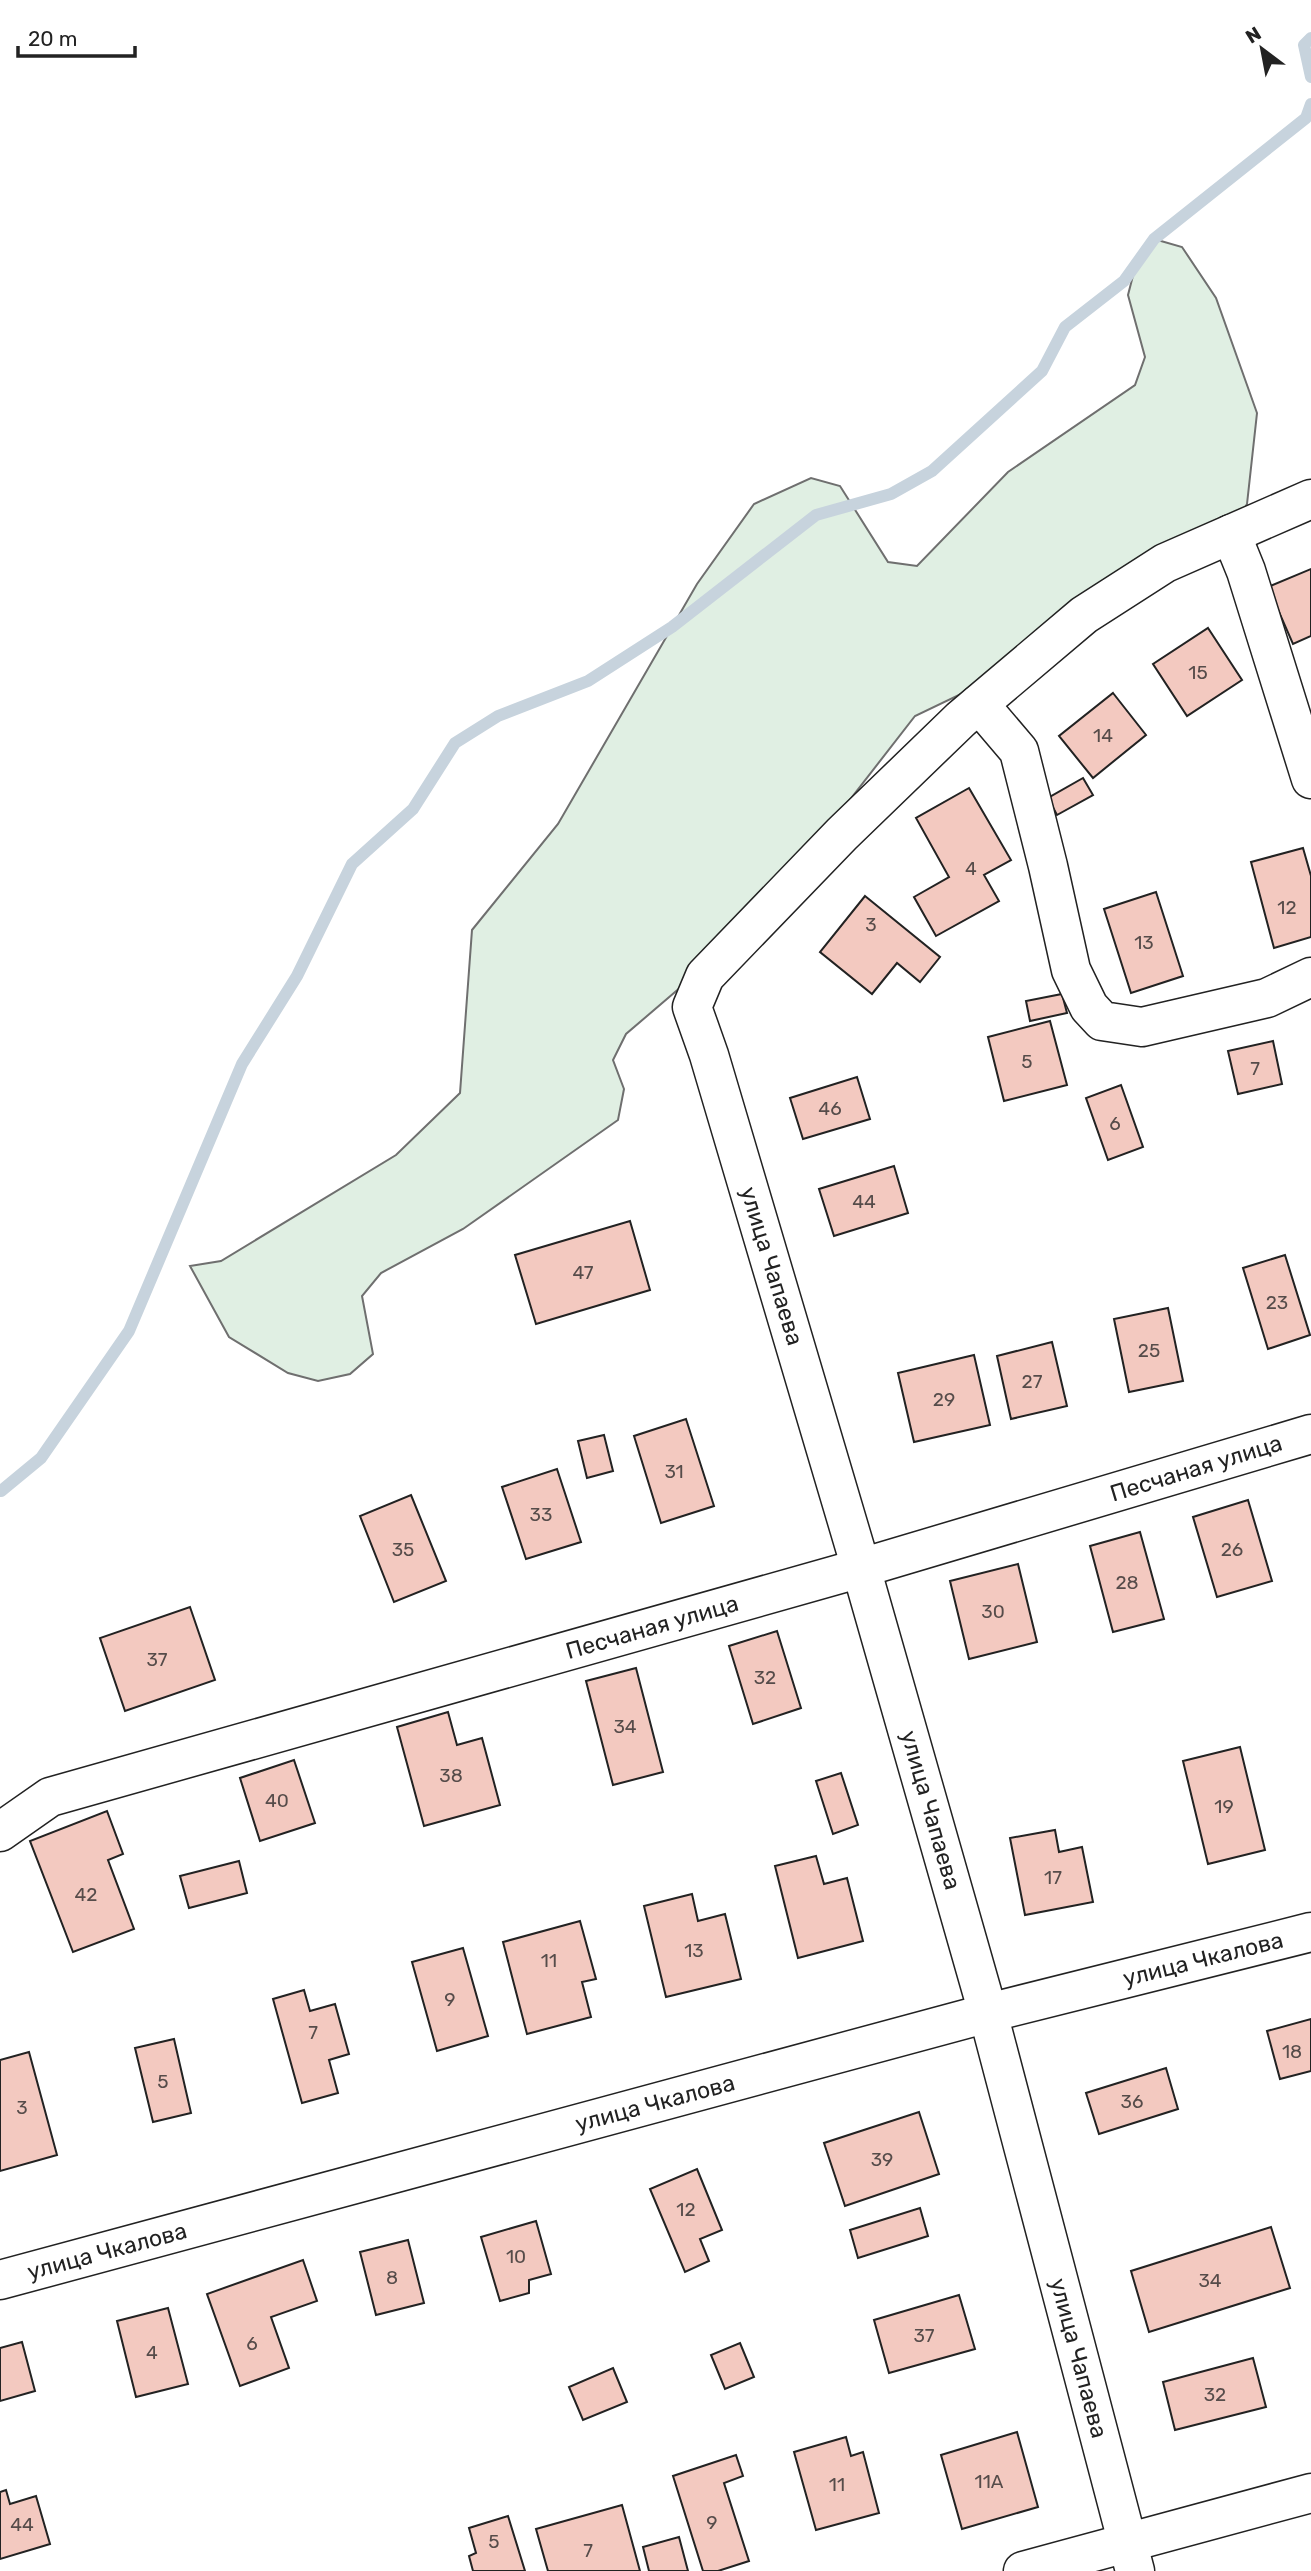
<svg xmlns="http://www.w3.org/2000/svg" width="1311" height="2571" font-family="Rubik,sans-serif">
  <style>
    .green { fill: #e0efe3; stroke: #6f6f6f; stroke-width: 2 }
    .lines { fill: none; stroke-linecap: round; stroke-linejoin: round }
    .stream { stroke: #c7d3dd; stroke-width: 12 }
    .building { fill: #f3c9c0; stroke: #222; stroke-width: 2 }
    .minor-casing { stroke: #222; stroke-width: 41 }
    .minor { stroke: #fff; stroke-width: 38 }
    .labels { text-anchor: middle; dominant-baseline: central; stroke-width: 5; stroke-linejoin: round; paint-order: stroke }
    .number-label { font-size: 19px; fill: #564c4a }
    .street-label { font-size: 23px; fill: #222; stroke: #fff }
  </style>
  <rect width="100%" height="100%" fill="#fff"/>
  <polygon class="green" points="1154,239 1182,247 1216,298 1257,413 1247,504 1233,530 1034,659 915,716 751,927 626,1034 613,1060 624,1089 618,1120 463,1229 381,1273 362,1296 373,1354 350,1374 318,1381 288,1373 229,1337 190,1266 221,1261 396,1155 460,1093 472,930 558,824 697,584 754,504 811,478 840,486 888,562 917,566 1008,472 1135,385 1145,357 1128,295 1136,264"/>
  <g class="lines">
    <g class="stream">
      <polyline points="1311,38 1304,45 1311,77"/>
      <polyline points="1,1491 41,1458 129,1331 242,1064 297,976 352,864 413,809 455,743 498,716 588,681 672,627 816,515 891,494 932,471 1042,371 1065,327 1124,281 1154,239 1306,118 1311,104"/>
    </g>
  </g>
  <g class="building">
    <polygon points="1311,569 1311,636 1293,644 1268,587"/>
    <polygon points="1208,628 1242,680 1187,716 1153,664"/>
    <polygon points="1113,693 1146,735 1093,778 1059,736"/>
    <polygon points="1083,778 1093,795 1057,815 1048,798"/>
    <polygon points="969,788 1011,860 984,875 999,901 936,936 914,897 949,877 916,818"/>
    <polygon points="1303,848 1311,876 1311,937 1274,948 1251,862"/>
    <polygon points="1156,892 1183,976 1131,993 1104,909"/>
    <polygon points="865,896 940,957 920,982 897,963 872,994 820,952"/>
    <polygon points="1062,994 1067,1013 1030,1021 1026,1001"/>
    <polygon points="1050,1021 1067,1085 1004,1101 988,1037"/>
    <polygon points="1273,1041 1282,1084 1238,1094 1228,1051"/>
    <polygon points="857,1077 870,1119 803,1139 790,1098"/>
    <polygon points="1121,1085 1143,1147 1108,1160 1086,1098"/>
    <polygon points="894,1166 908,1213 834,1236 819,1189"/>
    <polygon points="630,1221 650,1290 536,1324 515,1255"/>
    <polygon points="1285,1255 1310,1335 1268,1349 1243,1268"/>
    <polygon points="1168,1308 1183,1381 1129,1392 1114,1319"/>
    <polygon points="1052,1342 1067,1406 1011,1419 997,1356"/>
    <polygon points="974,1355 990,1425 914,1442 898,1373"/>
    <polygon points="686,1419 714,1506 661,1523 634,1436"/>
    <polygon points="604,1435 613,1471 587,1478 578,1441"/>
    <polygon points="557,1469 581,1542 526,1559 502,1487"/>
    <polygon points="411,1495 446,1581 394,1602 360,1516"/>
    <polygon points="1248,1500 1272,1581 1217,1597 1193,1517"/>
    <polygon points="1140,1532 1164,1619 1113,1632 1090,1546"/>
    <polygon points="1018,1564 1037,1642 969,1659 950,1581"/>
    <polygon points="190,1607 215,1680 125,1711 100,1638"/>
    <polygon points="777,1631 801,1708 753,1724 729,1646"/>
    <polygon points="636,1668 663,1772 613,1785 586,1681"/>
    <polygon points="448,1712 457,1745 482,1738 500,1805 424,1826 397,1727"/>
    <polygon points="1240,1747 1265,1850 1208,1864 1183,1761"/>
    <polygon points="294,1760 315,1823 260,1841 240,1778"/>
    <polygon points="841,1773 858,1825 833,1834 816,1781"/>
    <polygon points="107,1811 123,1854 108,1860 134,1929 73,1952 30,1841"/>
    <polygon points="1055,1830 1059,1852 1082,1847 1093,1902 1025,1915 1010,1838"/>
    <polygon points="816,1856 824,1884 847,1878 863,1941 798,1958 775,1866"/>
    <polygon points="239,1861 247,1893 189,1908 180,1876"/>
    <polygon points="692,1894 698,1921 725,1914 741,1979 666,1997 644,1906"/>
    <polygon points="580,1921 596,1979 582,1982 591,2017 527,2034 503,1942"/>
    <polygon points="463,1948 488,2036 437,2051 412,1962"/>
    <polygon points="304,1990 310,2011 335,2004 349,2054 329,2060 338,2093 302,2103 273,1999"/>
    <polygon points="1311,2019 1311,2071 1280,2079 1267,2031"/>
    <polygon points="174,2039 191,2113 153,2122 135,2048"/>
    <polygon points="29,2052 57,2155 0,2171 0,2060"/>
    <polygon points="1166,2068 1178,2109 1099,2134 1086,2093"/>
    <polygon points="919,2112 939,2174 845,2206 824,2143"/>
    <polygon points="697,2169 722,2230 700,2239 709,2261 685,2272 650,2189"/>
    <polygon points="920,2208 928,2236 858,2258 850,2230"/>
    <polygon points="536,2221 551,2274 529,2280 529,2293 500,2301 481,2237"/>
    <polygon points="1271,2227 1290,2288 1149,2332 1131,2271"/>
    <polygon points="408,2240 424,2303 376,2315 360,2252"/>
    <polygon points="303,2260 317,2301 271,2317 289,2368 240,2386 207,2294"/>
    <polygon points="959,2295 975,2349 889,2373 874,2320"/>
    <polygon points="168,2308 188,2384 136,2397 117,2321"/>
    <polygon points="22,2342 35,2391 0,2401 0,2348"/>
    <polygon points="740,2343 754,2377 725,2389 711,2355"/>
    <polygon points="1253,2358 1266,2407 1175,2430 1163,2382"/>
    <polygon points="613,2368 627,2402 583,2420 569,2387"/>
    <polygon points="1017,2432 1038,2507 962,2529 941,2455"/>
    <polygon points="846,2437 851,2456 863,2452 879,2513 816,2530 794,2452"/>
    <polygon points="736,2455 743,2476 724,2483 749,2561 718,2571 703,2571 673,2476"/>
    <polygon points="6,2490 10,2504 36,2496 50,2544 0,2559 0,2492"/>
    <polygon points="622,2505 640,2571 548,2571 536,2529"/>
    <polygon points="508,2516 525,2571 473,2571 469,2556 476,2553 469,2528"/>
    <polygon points="679,2537 688,2571 649,2571 643,2547"/>
  </g>
  <g class="lines">
    <g class="minor-casing">
      <g id="minor">
        <polyline points="1231,534 1246,571 1311,779"/>
        <polyline points="979,704 1019,751 1048,866 1071,970 1089,1007 1102,1021 1142,1027 1267,998 1311,977"/>
        <polyline points="0,1832 50,1797 861,1568 1311,1434"/>
        <polyline points="0,2280 988,2013 1311,1932"/>
        <polyline points="1023,2571 1311,2493"/>
        <polyline points="1135,2571 988,2013 861,1568 709,1055 692,1007 705,976 842,834 961,719 1084,615 1165,563 1311,499"/>
      </g>
    </g>
    <use href="#minor" class="minor"/>
  </g>
  <g class="labels">
    <g class="number-label">
      <text x="1198" y="672">15</text>
      <text x="1103" y="735">14</text>
      <text x="971" y="868">4</text>
      <text x="1287" y="907">12</text>
      <text x="871" y="924">3</text>
      <text x="1144" y="942">13</text>
      <text x="1027" y="1061">5</text>
      <text x="1255" y="1068">7</text>
      <text x="830" y="1108">46</text>
      <text x="1115" y="1123">6</text>
      <text x="864" y="1201">44</text>
      <text x="583" y="1272">47</text>
      <text x="1277" y="1302">23</text>
      <text x="1149" y="1350">25</text>
      <text x="1032" y="1381">27</text>
      <text x="944" y="1399">29</text>
      <text x="674" y="1471">31</text>
      <text x="541" y="1514">33</text>
      <text x="403" y="1549">35</text>
      <text x="1232" y="1549">26</text>
      <text x="1127" y="1582">28</text>
      <text x="993" y="1611">30</text>
      <text x="157" y="1659">37</text>
      <text x="765" y="1677">32</text>
      <text x="625" y="1726">34</text>
      <text x="451" y="1775">38</text>
      <text x="277" y="1800">40</text>
      <text x="1224" y="1806">19</text>
      <text x="1053" y="1877">17</text>
      <text x="86" y="1894">42</text>
      <text x="694" y="1950">13</text>
      <text x="549" y="1960">11</text>
      <text x="450" y="1999">9</text>
      <text x="313" y="2032">7</text>
      <text x="1292" y="2051">18</text>
      <text x="163" y="2081">5</text>
      <text x="1132" y="2101">36</text>
      <text x="22" y="2107">3</text>
      <text x="882" y="2159">39</text>
      <text x="686" y="2209">12</text>
      <text x="516" y="2256">10</text>
      <text x="392" y="2277">8</text>
      <text x="1210" y="2280">34</text>
      <text x="924" y="2335">37</text>
      <text x="252" y="2343">6</text>
      <text x="152" y="2352">4</text>
      <text x="1215" y="2394">32</text>
      <text x="989" y="2481">11А</text>
      <text x="837" y="2484">11</text>
      <text x="712" y="2522">9</text>
      <text x="22" y="2524">44</text>
      <text x="494" y="2541">5</text>
      <text x="588" y="2550">7</text>
    </g>
    <g class="street-label">
      <text transform="translate(772 1266) rotate(73)">улица Чапаева</text>
      <text transform="translate(1196 1468) rotate(-17)">Песчаная улица</text>
      <text transform="translate(652 1627) rotate(-16)">Песчаная улица</text>
      <text transform="translate(931 1810) rotate(74)">улица Чапаева</text>
      <text transform="translate(1203 1959) rotate(-14)">улица Чкалова</text>
      <text transform="translate(655 2103) rotate(-15)">улица Чкалова</text>
      <text transform="translate(107 2251) rotate(-15)">улица Чкалова</text>
      <text transform="translate(1079 2358) rotate(75)">улица Чапаева</text>
    </g>
  </g>
  <g transform="translate(1262 49) rotate(328)" stroke="#ffffff" stroke-width="5" paint-order="stroke">
  <path d="M0-5L12 26L0 18L-12 26Z" fill="#222222"/>
  <text y="-10" font-size="19" font-weight="bold" text-anchor="middle" fill="#222222">N</text>
  </g>
  <path d="M18 46v10h117v-10" fill="none" stroke="#222222" stroke-width="3.5"/>
  <text x="28" y="46" font-size="21" fill="#222222" stroke="#ffffff" stroke-width="5" paint-order="stroke">20 m</text>
</svg>
